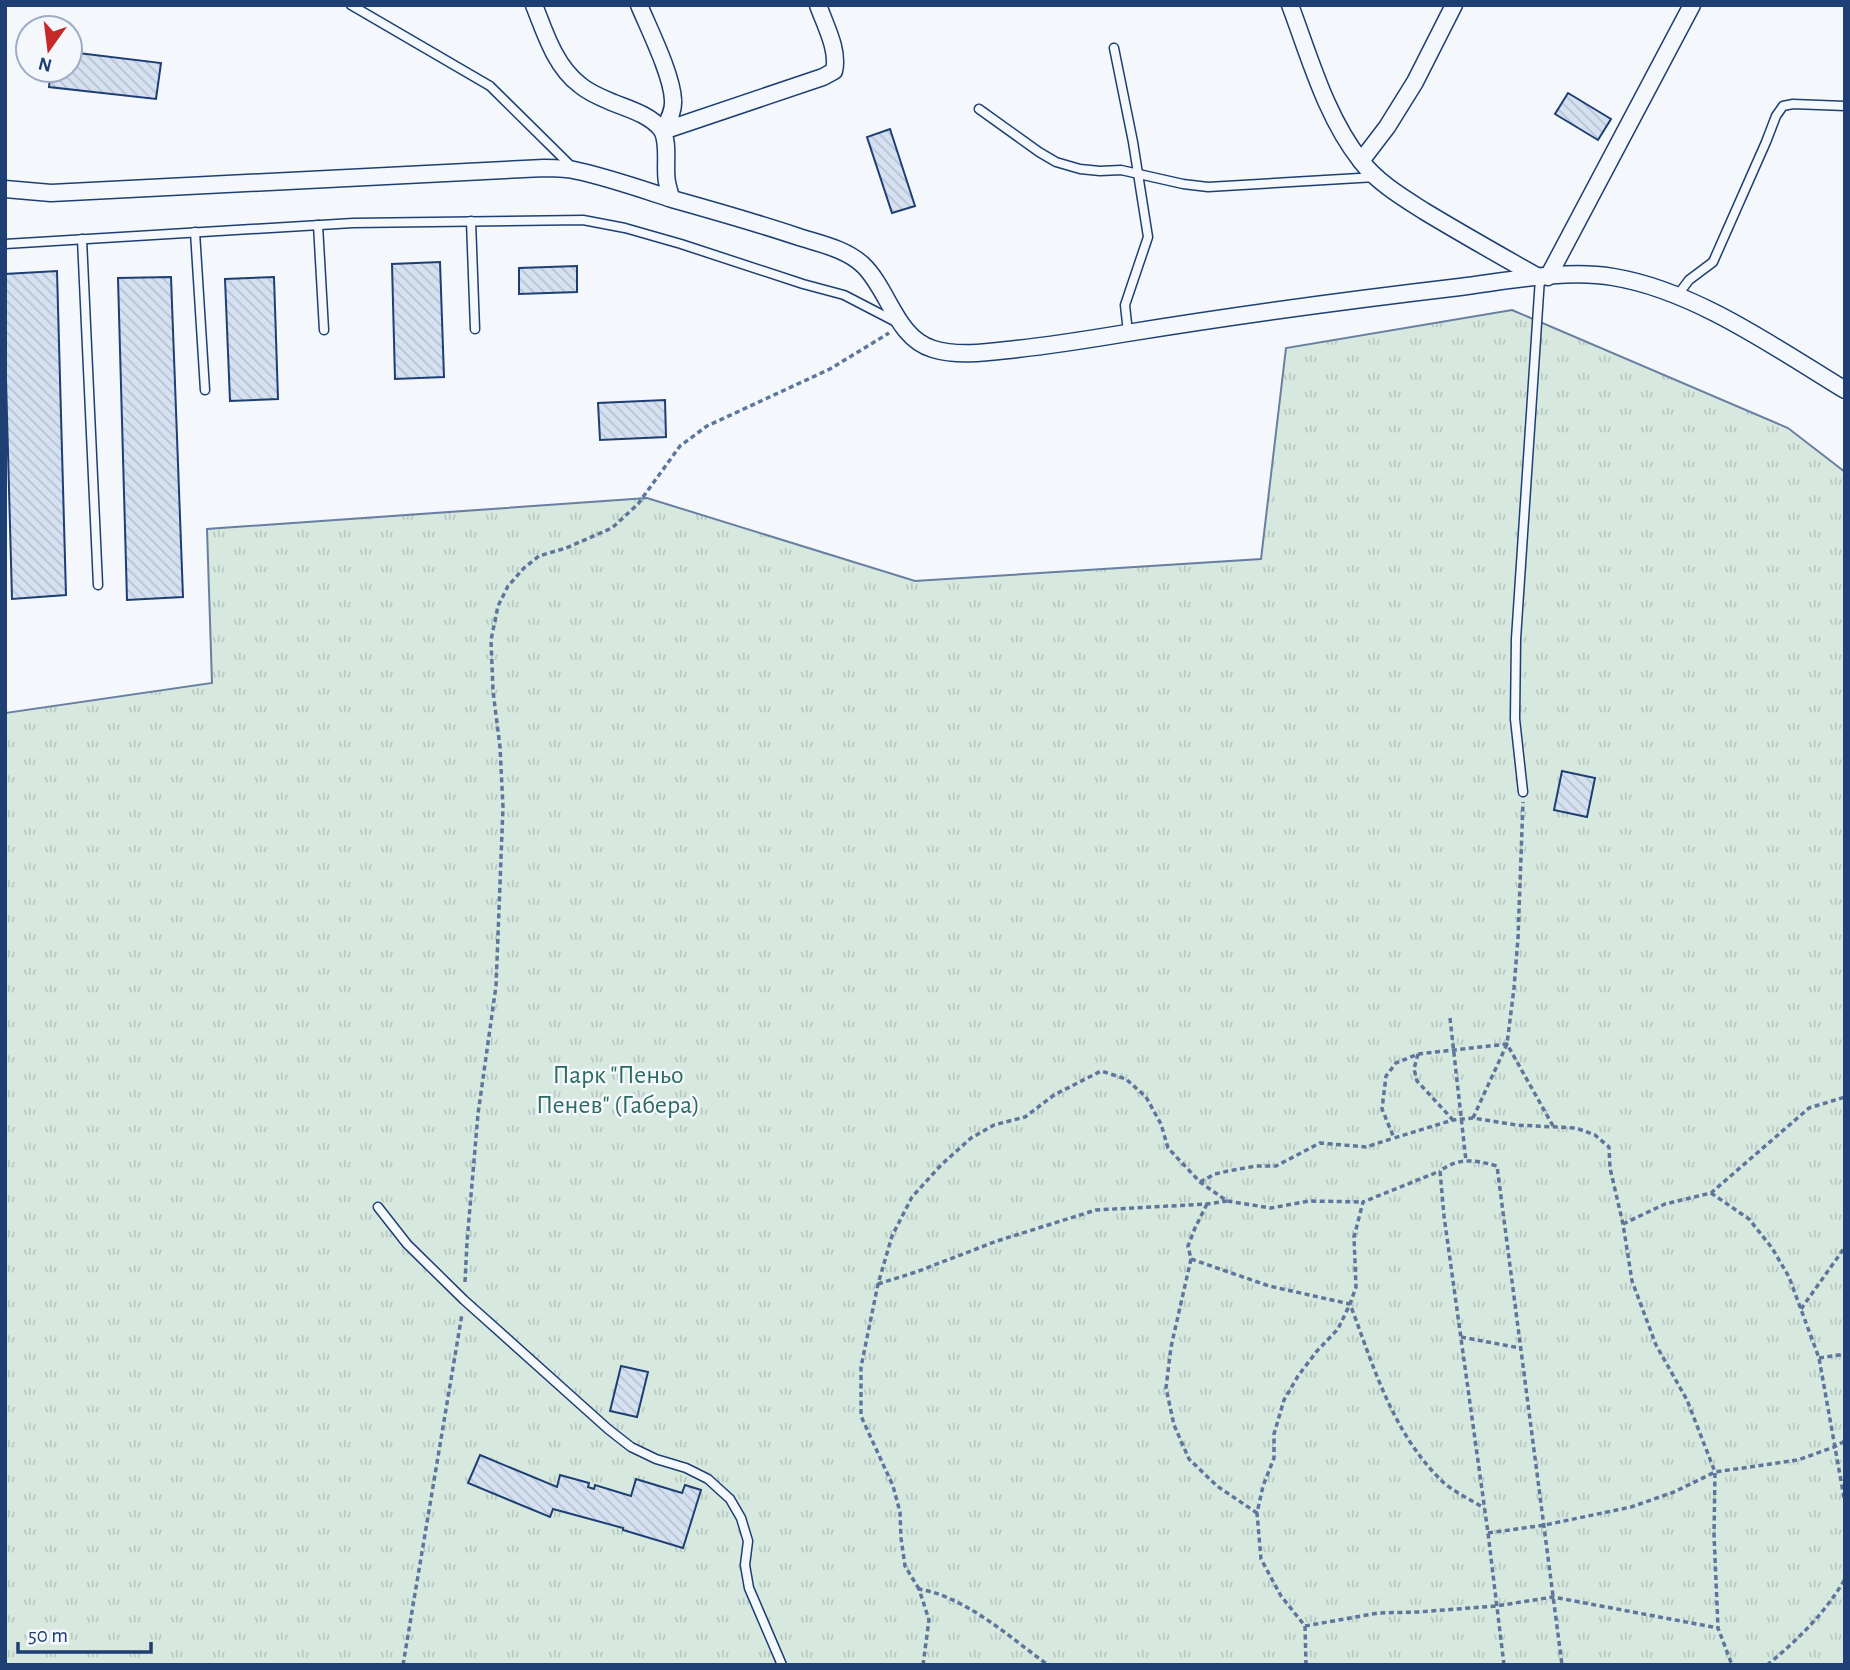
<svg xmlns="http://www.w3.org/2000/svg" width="1850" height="1670" font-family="'Alegreya Sans',sans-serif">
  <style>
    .park { fill: url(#park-tufts); stroke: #687fa3; stroke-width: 2 }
    .building { fill: url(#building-back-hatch); stroke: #1d3f73; stroke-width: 2 }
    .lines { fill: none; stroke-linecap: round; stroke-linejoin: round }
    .service-casing { stroke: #1d3f73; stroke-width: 11 }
    .minor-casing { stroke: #1d3f73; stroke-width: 19 }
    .path { stroke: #5e769c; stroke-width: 3.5; stroke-dasharray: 5 3.5; stroke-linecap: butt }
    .service { stroke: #f4f7fb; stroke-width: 8 }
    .minor { stroke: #f4f7fb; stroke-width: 16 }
    .labels { text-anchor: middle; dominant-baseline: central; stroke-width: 5; stroke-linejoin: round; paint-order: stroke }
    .park-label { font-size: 26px; fill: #2c6c60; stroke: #f4f7fb }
  </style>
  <defs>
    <pattern id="park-tufts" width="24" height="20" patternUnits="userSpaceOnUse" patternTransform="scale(1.75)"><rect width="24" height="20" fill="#d7e8df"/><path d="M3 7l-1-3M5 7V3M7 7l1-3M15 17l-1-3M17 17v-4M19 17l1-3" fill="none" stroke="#b8c8c3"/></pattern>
    <pattern id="building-back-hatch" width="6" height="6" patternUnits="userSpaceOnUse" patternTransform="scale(1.75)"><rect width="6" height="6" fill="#d5e0f0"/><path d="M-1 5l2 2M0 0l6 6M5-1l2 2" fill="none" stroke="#b6c1d1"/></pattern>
  </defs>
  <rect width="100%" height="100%" fill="#f4f7fb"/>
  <polygon class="park" points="1512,310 1788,428 1845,472 1845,1665 5,1665 5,713 212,683 207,529 647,498 915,581 1261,559 1286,348"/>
  <g class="building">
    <polygon points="70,52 161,63 156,99 49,87 51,70 70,70"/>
    <polygon points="1568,93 1611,119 1598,140 1555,114"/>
    <polygon points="890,129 915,206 892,213 867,137"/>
    <polygon points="440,262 444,377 395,379 392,264"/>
    <polygon points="577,266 577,292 519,294 519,268"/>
    <polygon points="57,271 66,595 12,599 5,343 5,274"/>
    <polygon points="171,277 183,597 127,600 118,278"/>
    <polygon points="274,277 278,399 230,401 225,279"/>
    <polygon points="665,400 666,437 600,440 598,403"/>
    <polygon points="1562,771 1595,778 1587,817 1554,810"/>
    <polygon points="621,1366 648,1372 637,1417 610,1411"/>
    <polygon points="480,1455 557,1487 560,1475 589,1483 588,1487 594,1489 595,1485 631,1496 636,1479 682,1493 685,1485 701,1490 683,1548 623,1530 623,1528 553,1509 550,1517 468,1483"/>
  </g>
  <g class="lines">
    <g class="service-casing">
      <g id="service">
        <polyline points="351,5 490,86 573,168"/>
        <polyline points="1114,48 1133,142 1148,237 1125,305 1128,333"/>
        <polyline points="979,109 1039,152 1056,162 1080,169 1100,171 1121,170 1183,184 1208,187 1376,177"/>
        <polyline points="471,221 475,329"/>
        <polyline points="318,225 324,330"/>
        <polyline points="195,232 205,390"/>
        <polyline points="82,239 98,585"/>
        <polyline points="5,244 353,223 583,220 625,228 681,244 803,284 844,295 898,323"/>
        <polyline points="1677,296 1689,280 1713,262 1766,142 1776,116 1783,106 1793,104 1845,106"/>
        <polyline points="1523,792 1515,719 1516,639 1540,278"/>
        <polyline points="378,1207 407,1244 464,1300 608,1429 631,1447 656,1459 686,1468 708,1479 730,1499 741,1518 748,1541 745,1565 749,1588 782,1665"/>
      </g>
    </g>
    <g class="minor-casing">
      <g id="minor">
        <path d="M534 5C545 33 555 66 580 85 589 93 602 98 614 103 629 109 650 115 661 129 670 141 664 168 667 182 668 188 670 193 671 198"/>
        <path d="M639 5C649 29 672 75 673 100 674 111 668 121 663 131L823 77 834 71C839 50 825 25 818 5"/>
        <path d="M1290 5C1310 58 1326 117 1361 161 1377 182 1402 197 1424 211 1462 234 1501 256 1540 278"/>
        <polyline points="1361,161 1387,127 1415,82 1454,5"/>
        <path d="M5 189 51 193 544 168C555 168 567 168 578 171 610 178 641 189 672 199 715 211 757 223 799 237 821 244 846 249 863 265 889 290 896 338 933 349 959 357 990 352 1017 349 1054 345 1091 339 1127 333 1238 315 1349 300 1460 287 1508 281 1566 269 1613 277 1694 290 1776 348 1845 390"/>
        <polyline points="1548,277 1692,5"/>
      </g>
    </g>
    <g class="path">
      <polyline points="1450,1018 1466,1161"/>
      <polyline points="1418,1054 1414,1069 1417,1081 1453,1120"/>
      <polyline points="1473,1118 1507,1044 1514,988 1518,938 1523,802"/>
      <polyline points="1553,1126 1507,1044 1418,1054 1396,1063 1386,1076 1382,1109 1394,1138 1453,1120 1473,1118 1516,1125 1576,1128 1595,1135 1609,1147 1610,1168 1623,1224 1632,1281 1656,1345 1687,1400 1715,1472 1714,1534 1718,1628 1732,1665"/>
      <polyline points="1200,1182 1215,1174 1228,1171 1256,1166 1276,1166 1320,1143 1366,1147 1394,1138"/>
      <polyline points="1711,1193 1749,1219 1772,1248 1789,1277 1819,1358 1845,1503"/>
      <path d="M1207 1204 1195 1228 1188 1246 1191 1259 1269 1286 1350 1304C1374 1367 1392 1433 1443 1482 1454 1492 1471 1500 1484 1508"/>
      <polyline points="1623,1224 1665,1204 1711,1193 1809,1108 1845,1097"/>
      <polyline points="1191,1259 1171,1347 1166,1388 1174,1425 1189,1459 1217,1486 1257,1513"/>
      <polyline points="465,1282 467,1242 478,1114 496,986 503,807 500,747 493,691 491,640 498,606 508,586 524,568 539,556 566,548 612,528 638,504 680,446 707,426 830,369 889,333"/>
      <polyline points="878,1284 916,1272 997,1241 1096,1210 1207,1204 1227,1201"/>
      <polyline points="1801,1309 1845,1247"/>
      <polyline points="1461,1337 1520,1348"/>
      <polyline points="1819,1358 1845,1354"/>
      <polyline points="1488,1533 1545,1525 1631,1507 1674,1492 1715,1472 1798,1460 1834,1447 1845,1441"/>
      <polyline points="919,1589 905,1566 901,1538 900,1512 893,1486 861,1416 861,1367 878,1284 892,1236 912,1197 941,1165 971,1138 994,1125 1025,1117 1054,1095 1101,1071 1126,1079 1146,1097 1161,1124 1168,1148 1200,1182 1227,1201 1271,1208 1309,1201 1363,1202"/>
      <polyline points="1305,1626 1378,1613 1418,1612 1496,1606 1553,1597 1718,1628"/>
      <polyline points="403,1665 462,1314"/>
      <path d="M923 1665 929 1620 919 1589C928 1591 937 1593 946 1597 984 1613 1015 1641 1048 1665"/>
      <polyline points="1306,1665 1305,1626 1281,1596 1261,1559 1257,1513 1263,1486 1274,1458 1274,1434 1284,1400 1298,1376 1317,1351 1338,1329 1350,1304 1356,1287 1354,1237 1363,1202 1440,1171"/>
      <path d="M1504 1665 1488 1533 1444 1216 1440 1171C1459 1157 1475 1160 1497 1166L1562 1665"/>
      <path d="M1767 1665C1798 1640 1825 1613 1845 1579"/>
    </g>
    <use href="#service" class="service"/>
    <use href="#minor" class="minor"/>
  </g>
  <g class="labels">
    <g class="park-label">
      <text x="618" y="1075">Парк "Пеньо<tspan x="618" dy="30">Пенев" (Габера)</tspan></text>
    </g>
  </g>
  <rect width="1850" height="1670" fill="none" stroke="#1d3f73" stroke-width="14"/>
  <g transform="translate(49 49) rotate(194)"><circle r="33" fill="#f4f7fb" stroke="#9eadc5" stroke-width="2"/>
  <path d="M0-5L12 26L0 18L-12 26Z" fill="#c62828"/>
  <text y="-10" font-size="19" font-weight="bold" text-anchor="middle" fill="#1d3f73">N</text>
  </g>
  <path d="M18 1642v10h133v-10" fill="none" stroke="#1d3f73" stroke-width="3.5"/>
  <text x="28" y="1642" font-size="21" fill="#1d3f73" stroke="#f4f7fb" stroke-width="5" paint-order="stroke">50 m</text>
</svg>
